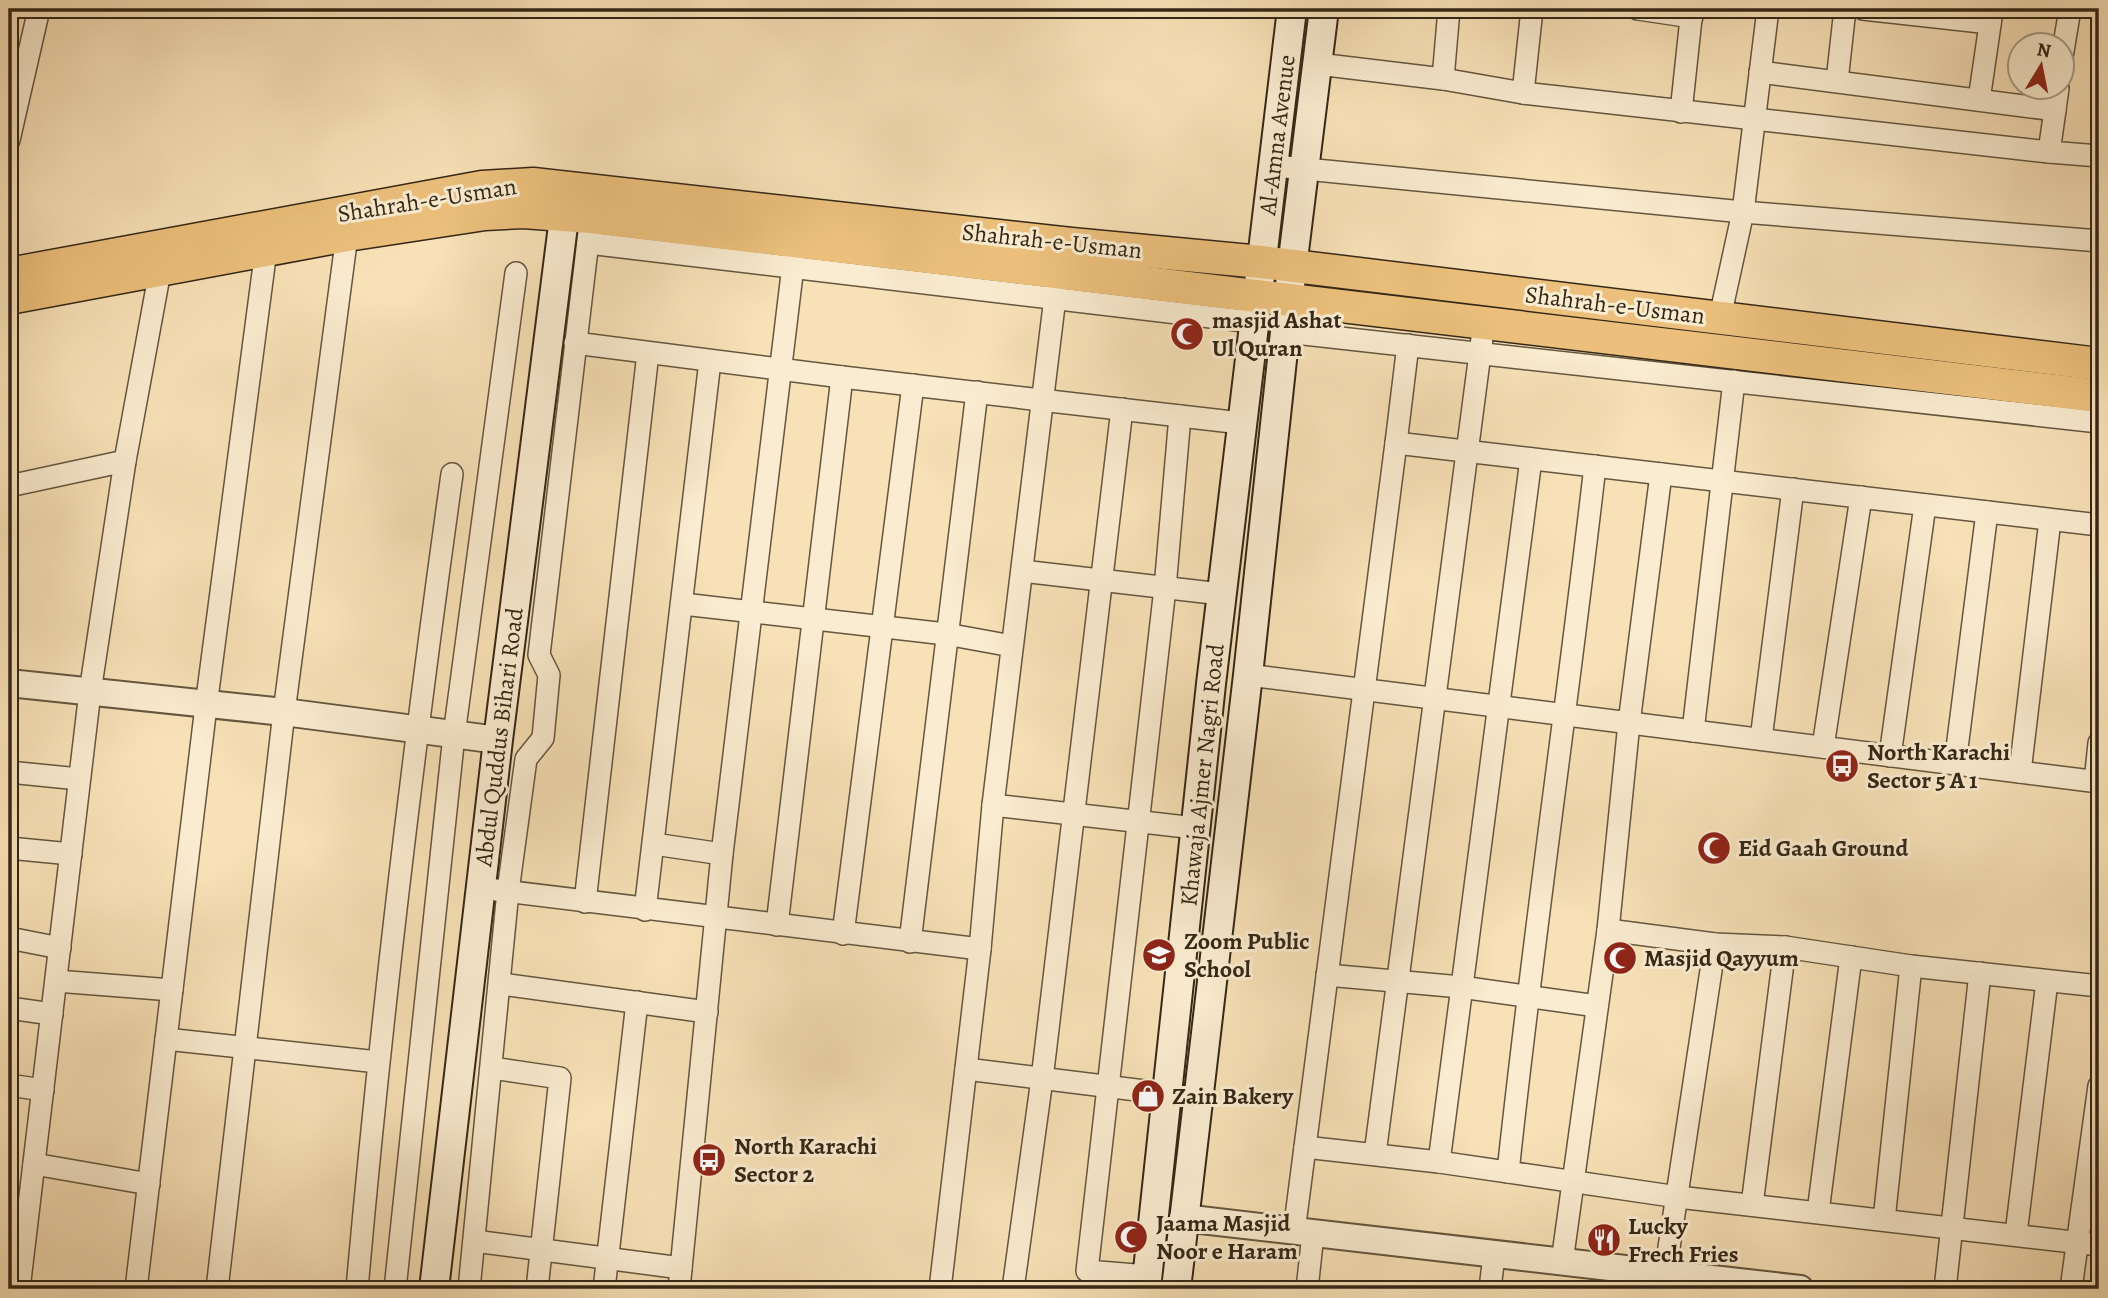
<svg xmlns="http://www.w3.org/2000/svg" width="2108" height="1298" font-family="Alegreya,serif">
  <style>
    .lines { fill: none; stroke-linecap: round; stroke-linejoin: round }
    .minor-casing { stroke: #64563f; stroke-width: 24 }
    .tertiary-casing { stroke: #64563f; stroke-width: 30 }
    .secondary-casing { stroke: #332717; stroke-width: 32 }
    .primary-casing { stroke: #332717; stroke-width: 35 }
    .minor { stroke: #faecd0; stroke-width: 21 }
    .tertiary { stroke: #faecd0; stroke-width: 26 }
    .secondary { stroke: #faecd0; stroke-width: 28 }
    .primary { stroke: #ecc07c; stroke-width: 32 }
    .labels { text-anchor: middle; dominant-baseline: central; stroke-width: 6; stroke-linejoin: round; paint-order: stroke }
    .street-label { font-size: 24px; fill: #332717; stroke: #faecd0 }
    .poi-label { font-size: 24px; font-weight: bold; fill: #332717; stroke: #faecd0; text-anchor: start }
  </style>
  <rect width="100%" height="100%" fill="#f8e1b7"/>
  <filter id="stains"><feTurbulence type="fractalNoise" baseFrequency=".00286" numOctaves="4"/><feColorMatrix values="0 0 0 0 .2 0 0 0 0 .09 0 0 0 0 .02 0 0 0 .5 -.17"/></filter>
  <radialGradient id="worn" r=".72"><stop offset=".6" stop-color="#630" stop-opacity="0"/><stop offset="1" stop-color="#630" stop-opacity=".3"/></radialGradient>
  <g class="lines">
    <g class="minor-casing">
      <g id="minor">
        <polyline points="1532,9 1523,93 2049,152"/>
        <polyline points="1638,9 1692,17"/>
        <polyline points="1863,9 1990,23"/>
        <polyline points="2062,57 2070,9"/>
        <polyline points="1318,64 1443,79 1523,93"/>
        <polyline points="1760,72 2055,110 2049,152 2099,156"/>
        <polyline points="1443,79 1449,9"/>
        <polyline points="1837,81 1845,9"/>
        <polyline points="1979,100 1992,11"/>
        <polyline points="2055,110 2058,88"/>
        <polyline points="1681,112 1692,9"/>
        <polyline points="9,140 39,9"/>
        <polyline points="1275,166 1743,212 2099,241"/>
        <polyline points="588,243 1253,322"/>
        <polyline points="1720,317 1743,212 1768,9"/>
        <polyline points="1286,332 2099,422"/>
        <polyline points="575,343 842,377 1241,423"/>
        <polyline points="1396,443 1408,345"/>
        <polyline points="9,486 125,461"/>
        <polyline points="1022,571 1221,594"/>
        <polyline points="683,604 946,634 1012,646"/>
        <polyline points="1248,675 2099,782"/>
        <polyline points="1693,731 1734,381"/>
        <polyline points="1761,739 1793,489"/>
        <polyline points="1823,747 1861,497"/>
        <polyline points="1890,756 1925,505"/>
        <polyline points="1955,764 1987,512"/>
        <polyline points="9,772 79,779"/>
        <polyline points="2020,772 2050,520"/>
        <polyline points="2095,782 2099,743"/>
        <polyline points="993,805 1195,828"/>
        <polyline points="654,844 722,854"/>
        <polyline points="9,848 71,854"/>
        <polyline points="496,890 980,949"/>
        <polyline points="585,902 648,353"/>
        <polyline points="645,910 710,361"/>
        <polyline points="777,925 842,377"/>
        <polyline points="1608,930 1715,944 1785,947 1911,966 2099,986"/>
        <polyline points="843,934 913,385"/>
        <polyline points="9,938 60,948"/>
        <polyline points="910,942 977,392"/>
        <polyline points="1327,975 1461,987 1597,1006"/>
        <polyline points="56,981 172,990"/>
        <polyline points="501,984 707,1012"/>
        <polyline points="9,1008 52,1014"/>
        <polyline points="166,1039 378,1062"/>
        <polyline points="492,1068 560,1078 537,1289"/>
        <polyline points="966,1069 1169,1094"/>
        <polyline points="9,1085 43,1090"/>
        <polyline points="1305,1147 1439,1162 1678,1197 2099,1245"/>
        <polyline points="1375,1154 1484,323"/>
        <polyline points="1439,1162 1531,459"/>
        <polyline points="34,1164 149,1184"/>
        <path d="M1508 1172C1533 936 1568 702 1595 466"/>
        <polyline points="1752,1205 1785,947"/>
        <polyline points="1818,1212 1851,957"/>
        <polyline points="1884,1220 1911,966"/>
        <polyline points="1294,1232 1396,443 2099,525"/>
        <polyline points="2016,1234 2047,981"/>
        <polyline points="474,1241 681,1268"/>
        <polyline points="1562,1262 1608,930 1629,723 1661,474"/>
        <polyline points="1665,1274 1715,944"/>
        <polyline points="1148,1276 1087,1271 1165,588 1180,416"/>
        <polyline points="19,1289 90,692 125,461 160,271"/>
        <polyline points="136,1289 206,706 266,250"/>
        <polyline points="217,1289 284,712 347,235"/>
        <path d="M357 1289C381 1016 414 745 452 474"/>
        <polyline points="395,1289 454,735 516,273"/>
        <polyline points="469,1289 508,891 526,759 543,738 549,675 539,655 592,207"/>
        <polyline points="604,1289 637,1002"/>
        <polyline points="679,1289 722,854 796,241"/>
        <polyline points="940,1289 980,949 993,805 1058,273"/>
        <polyline points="1013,1289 1042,1079 1122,409"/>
        <polyline points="1307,1289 1313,1234"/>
        <polyline points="1490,1289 1494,1255"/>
        <polyline points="1945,1289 1980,973"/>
        <polyline points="2071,1289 2099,1086"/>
      </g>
    </g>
    <g class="tertiary-casing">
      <g id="tertiary">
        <polyline points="9,683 284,712 498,740"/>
        <polyline points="1183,1218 1800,1289"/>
      </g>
    </g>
    <g class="secondary-casing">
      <g id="secondary">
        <polyline points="434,1289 498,740 567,194"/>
        <polyline points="1146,1289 1211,684 1292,9"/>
        <polyline points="1176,1289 1248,675 1292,267 1324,9"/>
      </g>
    </g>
    <g class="primary-casing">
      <g id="primary">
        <polyline points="9,274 482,187 533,184 1071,244 1261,262 2099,364"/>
        <polyline points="9,298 347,235 485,214 523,212 591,217 2099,396"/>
      </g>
    </g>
    <use href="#minor" class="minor"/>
    <use href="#tertiary" class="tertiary"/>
    <use href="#secondary" class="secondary"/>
    <use href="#primary" class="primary"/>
  </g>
  <defs>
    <g id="mosque-disc" transform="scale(1.75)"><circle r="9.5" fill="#8f2418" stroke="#faecd0"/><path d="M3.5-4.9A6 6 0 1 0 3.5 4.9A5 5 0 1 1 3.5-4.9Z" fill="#fff"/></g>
    <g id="bus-disc" transform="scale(1.75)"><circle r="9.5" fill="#8f2418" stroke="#faecd0"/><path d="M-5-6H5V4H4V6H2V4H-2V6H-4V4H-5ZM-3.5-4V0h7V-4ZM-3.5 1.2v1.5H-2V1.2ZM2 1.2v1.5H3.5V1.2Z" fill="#fff"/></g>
    <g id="school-disc" transform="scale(1.75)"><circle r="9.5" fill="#8f2418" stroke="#faecd0"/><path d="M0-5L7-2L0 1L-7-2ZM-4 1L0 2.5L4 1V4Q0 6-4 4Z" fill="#fff"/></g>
    <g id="shop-disc" transform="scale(1.75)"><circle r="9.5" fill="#8f2418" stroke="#faecd0"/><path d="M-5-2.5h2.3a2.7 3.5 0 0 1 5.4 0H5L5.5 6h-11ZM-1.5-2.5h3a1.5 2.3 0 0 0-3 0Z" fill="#fff"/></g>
    <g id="restaurant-disc" transform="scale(1.75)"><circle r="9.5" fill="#8f2418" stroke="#faecd0"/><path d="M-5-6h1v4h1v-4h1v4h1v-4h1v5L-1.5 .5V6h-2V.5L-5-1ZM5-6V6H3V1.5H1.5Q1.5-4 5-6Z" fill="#fff"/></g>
  </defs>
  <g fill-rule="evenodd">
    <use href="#mosque-disc" x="1187" y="334"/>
    <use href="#bus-disc" x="1842" y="766"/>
    <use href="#mosque-disc" x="1714" y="848"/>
    <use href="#school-disc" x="1159" y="955"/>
    <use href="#mosque-disc" x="1620" y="958"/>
    <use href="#shop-disc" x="1148" y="1096"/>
    <use href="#bus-disc" x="709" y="1160"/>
    <use href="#mosque-disc" x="1131" y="1237"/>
    <use href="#restaurant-disc" x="1604" y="1240"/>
  </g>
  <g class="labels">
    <g class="street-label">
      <text transform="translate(1277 135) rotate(-83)">Al-Amna Avenue</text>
      <text transform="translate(427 200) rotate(-9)">Shahrah-e-Usman</text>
      <text transform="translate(1052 241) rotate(6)">Shahrah-e-Usman</text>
      <text transform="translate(1615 305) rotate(7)">Shahrah-e-Usman</text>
      <text transform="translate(499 737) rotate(-83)">Abdul Quddus Bihari Road</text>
      <text transform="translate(1202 775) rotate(-84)">Khawaja Ajmer Nagri Road</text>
    </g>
    <g class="poi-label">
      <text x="1212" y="320">masjid Ashat<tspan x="1212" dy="28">Ul Quran</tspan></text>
      <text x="1867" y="752">North Karachi<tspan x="1867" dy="28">Sector 5 A 1</tspan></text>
      <text x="1738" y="848">Eid Gaah Ground</text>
      <text x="1184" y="941">Zoom Public<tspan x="1184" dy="28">School</tspan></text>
      <text x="1644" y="958">Masjid Qayyum</text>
      <text x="1172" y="1096">Zain Bakery</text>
      <text x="734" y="1146">North Karachi<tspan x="734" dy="28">Sector 2</tspan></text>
      <text x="1156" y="1223">Jaama Masjid<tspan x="1156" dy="28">Noor e Haram</tspan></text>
      <text x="1628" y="1226">Lucky<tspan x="1628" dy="28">Frech Fries</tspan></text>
    </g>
  </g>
  <rect width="2108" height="1298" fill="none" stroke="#f8e1b7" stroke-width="35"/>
  <rect x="10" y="10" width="2087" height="1277" fill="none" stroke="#332717" stroke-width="3.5"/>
  <rect x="18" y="18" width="2073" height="1263" fill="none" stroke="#332717" stroke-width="2"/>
  <g transform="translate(2041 66) rotate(10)"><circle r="33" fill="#faecd0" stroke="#aa9d86" stroke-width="2"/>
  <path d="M0-5L12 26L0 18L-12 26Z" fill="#8f2418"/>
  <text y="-10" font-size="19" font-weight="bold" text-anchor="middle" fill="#332717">N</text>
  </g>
  <rect width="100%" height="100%" filter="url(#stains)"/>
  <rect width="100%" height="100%" fill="url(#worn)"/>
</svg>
